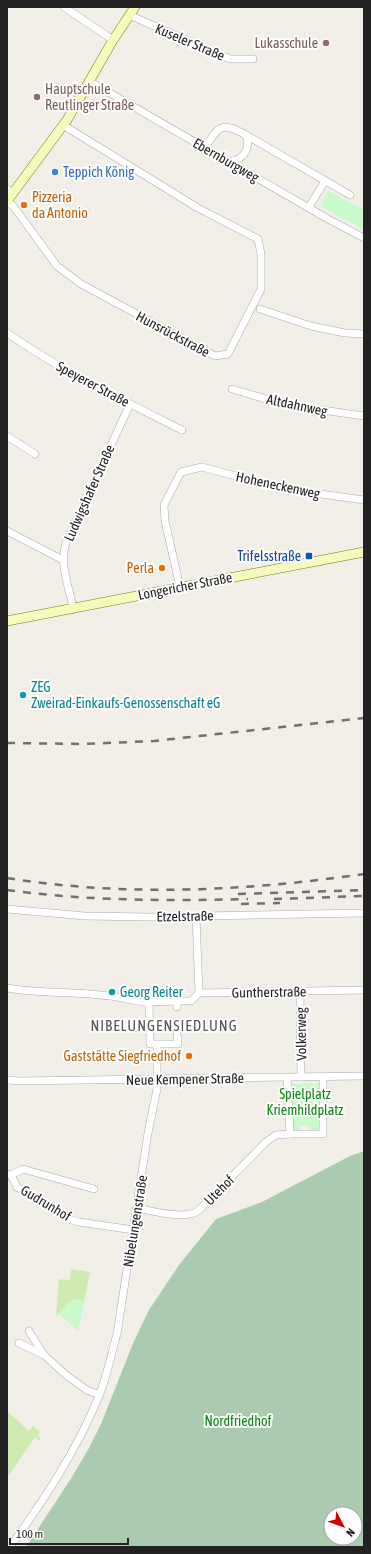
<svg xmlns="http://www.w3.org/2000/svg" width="371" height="1554" font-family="'Asap Condensed',sans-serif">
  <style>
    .grass { fill: #cdebb0 }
    .cemetery { fill: #aacbaf; fill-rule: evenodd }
    .park { fill: #c8facc }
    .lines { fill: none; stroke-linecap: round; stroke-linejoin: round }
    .street-casing { stroke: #a9a9a9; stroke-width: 8 }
    .secondary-casing { stroke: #707d05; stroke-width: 10 }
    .street { stroke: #fff; stroke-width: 7 }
    .secondary { stroke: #f7fabf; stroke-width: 9 }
    .rail { stroke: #707070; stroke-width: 2.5; stroke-dasharray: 8 8; stroke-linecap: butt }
    .education-dot { fill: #8d6e63; stroke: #fff; stroke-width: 1.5 }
    .shop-dot { fill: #3f7fe0; stroke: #fff; stroke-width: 1.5 }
    .food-dot { fill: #e8710a; stroke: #fff; stroke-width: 1.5 }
    .transit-dot { fill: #1a4fb4; stroke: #fff; stroke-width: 1.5 }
    .culture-dot { fill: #0f9aa8; stroke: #fff; stroke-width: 1.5 }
    .labels { text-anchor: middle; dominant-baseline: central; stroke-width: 4; stroke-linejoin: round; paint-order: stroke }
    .street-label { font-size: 14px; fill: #222; stroke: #fff }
    .education-label { font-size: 14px; fill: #785e54; stroke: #fff; text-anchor: end }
    .shop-label { font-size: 14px; fill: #366cbe; stroke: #fff; text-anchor: start }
    .food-label { font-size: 14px; fill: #c56008; stroke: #fff; text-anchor: end }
    .transit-label { font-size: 14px; fill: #164399; stroke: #fff; text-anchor: end }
    .culture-label { font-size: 14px; fill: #0d838f; stroke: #fff; text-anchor: start }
    .park-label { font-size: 14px; fill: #0c8416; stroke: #fff }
    .neighbourhood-label { font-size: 15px; letter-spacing: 1px; fill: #555; stroke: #fff }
  </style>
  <rect width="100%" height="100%" fill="#f2efe9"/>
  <g class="grass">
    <polygon points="71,1269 90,1272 78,1331 59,1313 56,1317 59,1279 70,1280"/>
    <polygon points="7,1411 29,1431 33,1426 40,1432 38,1436 41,1438 39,1441 35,1437 7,1478"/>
  </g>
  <path class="cemetery" d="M364 1151V1547H26L72 1477 89 1448 101 1424 134 1341 149 1310 179 1265 216 1219 262 1202 350 1156ZM331 1514H355V1538H331Z"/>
  <g class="park">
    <polygon points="329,191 364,210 364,230 321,206"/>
    <polygon points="320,1083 320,1125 318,1130 309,1132 310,1126 300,1126 299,1131 293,1130 291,1127 291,1084"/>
    <polygon points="75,1299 85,1300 78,1331 59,1313 69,1302"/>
  </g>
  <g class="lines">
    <g class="street-casing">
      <g id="street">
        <polyline points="64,7 113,40"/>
        <polyline points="129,15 230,59 253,59"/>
        <polyline points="89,81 328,219 364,238"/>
        <path d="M205 148C219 126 221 121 246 135L350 195"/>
        <path d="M229 162C244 159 251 149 246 135"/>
        <polyline points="7,189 13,194"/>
        <polyline points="7,201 14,207 57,266 81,284 215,356 228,354 261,289 261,254 258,239 198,208 63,125"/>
        <polyline points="309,207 325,181"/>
        <polyline points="260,309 311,326 345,333 364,334"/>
        <path d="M7 333C62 371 122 400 182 430"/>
        <polyline points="232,389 276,402 301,407 364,416"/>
        <polyline points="7,436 35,454"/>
        <polyline points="7,531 63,560"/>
        <polyline points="180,587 165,521 164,505 181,472 202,467 285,489 364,500"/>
        <path d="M73 608C69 587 59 564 66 543L130 404"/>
        <polyline points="7,909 85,916 148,917 364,913"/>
        <polyline points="196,916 199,993"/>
        <path d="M7 988C41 994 75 991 109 996 123 997 135 1002 149 1002"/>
        <polyline points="300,991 301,1077"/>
        <polyline points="177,1001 191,1001 199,993 364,990"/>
        <polyline points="177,1007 177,1001 149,1002 150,1044 178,1044 177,1033"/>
        <polyline points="287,1078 290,1134 323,1134 323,1077"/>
        <polyline points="7,1080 19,1081 364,1076"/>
        <polyline points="7,1174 11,1175 17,1187 68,1219 79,1222 134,1230"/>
        <polyline points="11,1175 23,1169 94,1189"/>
        <path d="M137 1208C153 1211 184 1220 198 1211L266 1142 276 1135 290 1134"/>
        <polyline points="29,1331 44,1355"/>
        <polyline points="19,1343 44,1355 66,1375 87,1390 99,1395"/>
        <path d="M10 1547C44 1500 77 1450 99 1396 107 1376 111 1355 117 1334L148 1133 157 1089V1044"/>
      </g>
    </g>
    <g class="secondary-casing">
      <g id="secondary">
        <polyline points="7,201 67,120 113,40 135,7"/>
        <polyline points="7,621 364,552"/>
      </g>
    </g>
    <use href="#street" class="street"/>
    <use href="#secondary" class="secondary"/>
    <g class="rail">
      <polyline points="7,743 84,744 154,741 364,718"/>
      <path d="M7 878C125 897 246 891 364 874"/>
      <path d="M7 890C87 901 167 901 248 899"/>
      <polyline points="238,894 364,890"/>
      <polyline points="274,899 364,896"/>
      <polyline points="241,904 280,903"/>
    </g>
  </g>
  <g class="education-dot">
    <circle cx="326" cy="43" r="4"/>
    <circle cx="37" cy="97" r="4"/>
  </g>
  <circle class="shop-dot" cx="55" cy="172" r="4"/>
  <g class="food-dot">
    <circle cx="24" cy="205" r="4"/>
    <circle cx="162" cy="568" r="4"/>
    <circle cx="189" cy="1056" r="4"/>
  </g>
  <rect class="transit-dot" x="305" y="552" width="8" height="8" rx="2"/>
  <g class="culture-dot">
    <circle cx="23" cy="695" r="4"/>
    <circle cx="112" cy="992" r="4"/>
  </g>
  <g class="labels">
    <g class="street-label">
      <text transform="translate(190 42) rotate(23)">Kuseler Straße</text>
      <text transform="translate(226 160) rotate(30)">Ebernburgweg</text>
      <text transform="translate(173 334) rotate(28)">Hunsrückstraße</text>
      <text transform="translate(93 384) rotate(28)">Speyerer Straße</text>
      <text transform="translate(297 405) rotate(12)">Altdahnweg</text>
      <text transform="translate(278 485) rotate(12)">Hoheneckenweg</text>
      <text transform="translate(89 493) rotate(-66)">Ludwigshafer Straße</text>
      <text transform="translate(185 586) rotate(-11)">Longericher Straße</text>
      <text transform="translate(185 916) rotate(-1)">Etzelstraße</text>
      <text transform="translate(269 992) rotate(-1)">Guntherstraße</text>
      <text transform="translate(301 1034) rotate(-91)">Volkerweg</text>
      <text transform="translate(185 1079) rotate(-1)">Neue Kempener Straße</text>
      <text transform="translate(219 1190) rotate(-45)">Utehof</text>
      <text transform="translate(46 1203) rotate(31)">Gudrunhof</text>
      <text transform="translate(135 1221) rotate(-81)">Nibelungenstraße</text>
    </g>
    <g class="education-label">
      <text x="318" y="43">Lukasschule</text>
      <text x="45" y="89" text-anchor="start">Hauptschule<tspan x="45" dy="16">Reutlinger Straße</tspan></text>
    </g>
    <g class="shop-label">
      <text x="63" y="172">Teppich König</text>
    </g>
    <g class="food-label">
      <text x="32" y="197" text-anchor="start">Pizzeria<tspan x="32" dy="16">da Antonio</tspan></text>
      <text x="154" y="568">Perla</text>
      <text x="181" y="1056">Gaststätte Siegfriedhof</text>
    </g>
    <g class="transit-label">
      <text x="301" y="556">Trifelsstraße</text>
    </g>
    <g class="culture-label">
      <text x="31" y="687">ZEG<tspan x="31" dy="16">Zweirad-Einkaufs-Genossenschaft eG</tspan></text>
      <text x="120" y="992">Georg Reiter</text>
    </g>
    <g class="park-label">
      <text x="305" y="1094">Spielplatz<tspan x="305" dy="16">Kriemhildplatz</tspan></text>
      <text x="238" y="1421">Nordfriedhof</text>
    </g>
    <g class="neighbourhood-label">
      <text x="164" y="1025">NIBELUNGENSIEDLUNG</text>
    </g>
  </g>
  <rect width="371" height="1554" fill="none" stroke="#222222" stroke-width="16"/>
  <g transform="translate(343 1526) rotate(131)"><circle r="19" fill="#ffffff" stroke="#a7a7a7"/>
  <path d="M0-3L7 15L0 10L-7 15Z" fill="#d40000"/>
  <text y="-6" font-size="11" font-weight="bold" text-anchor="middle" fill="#222222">N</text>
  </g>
  <path d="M10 1538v6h118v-6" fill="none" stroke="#222222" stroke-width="2"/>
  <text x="16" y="1538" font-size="12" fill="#222222" stroke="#ffffff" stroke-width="3" paint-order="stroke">100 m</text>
</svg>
